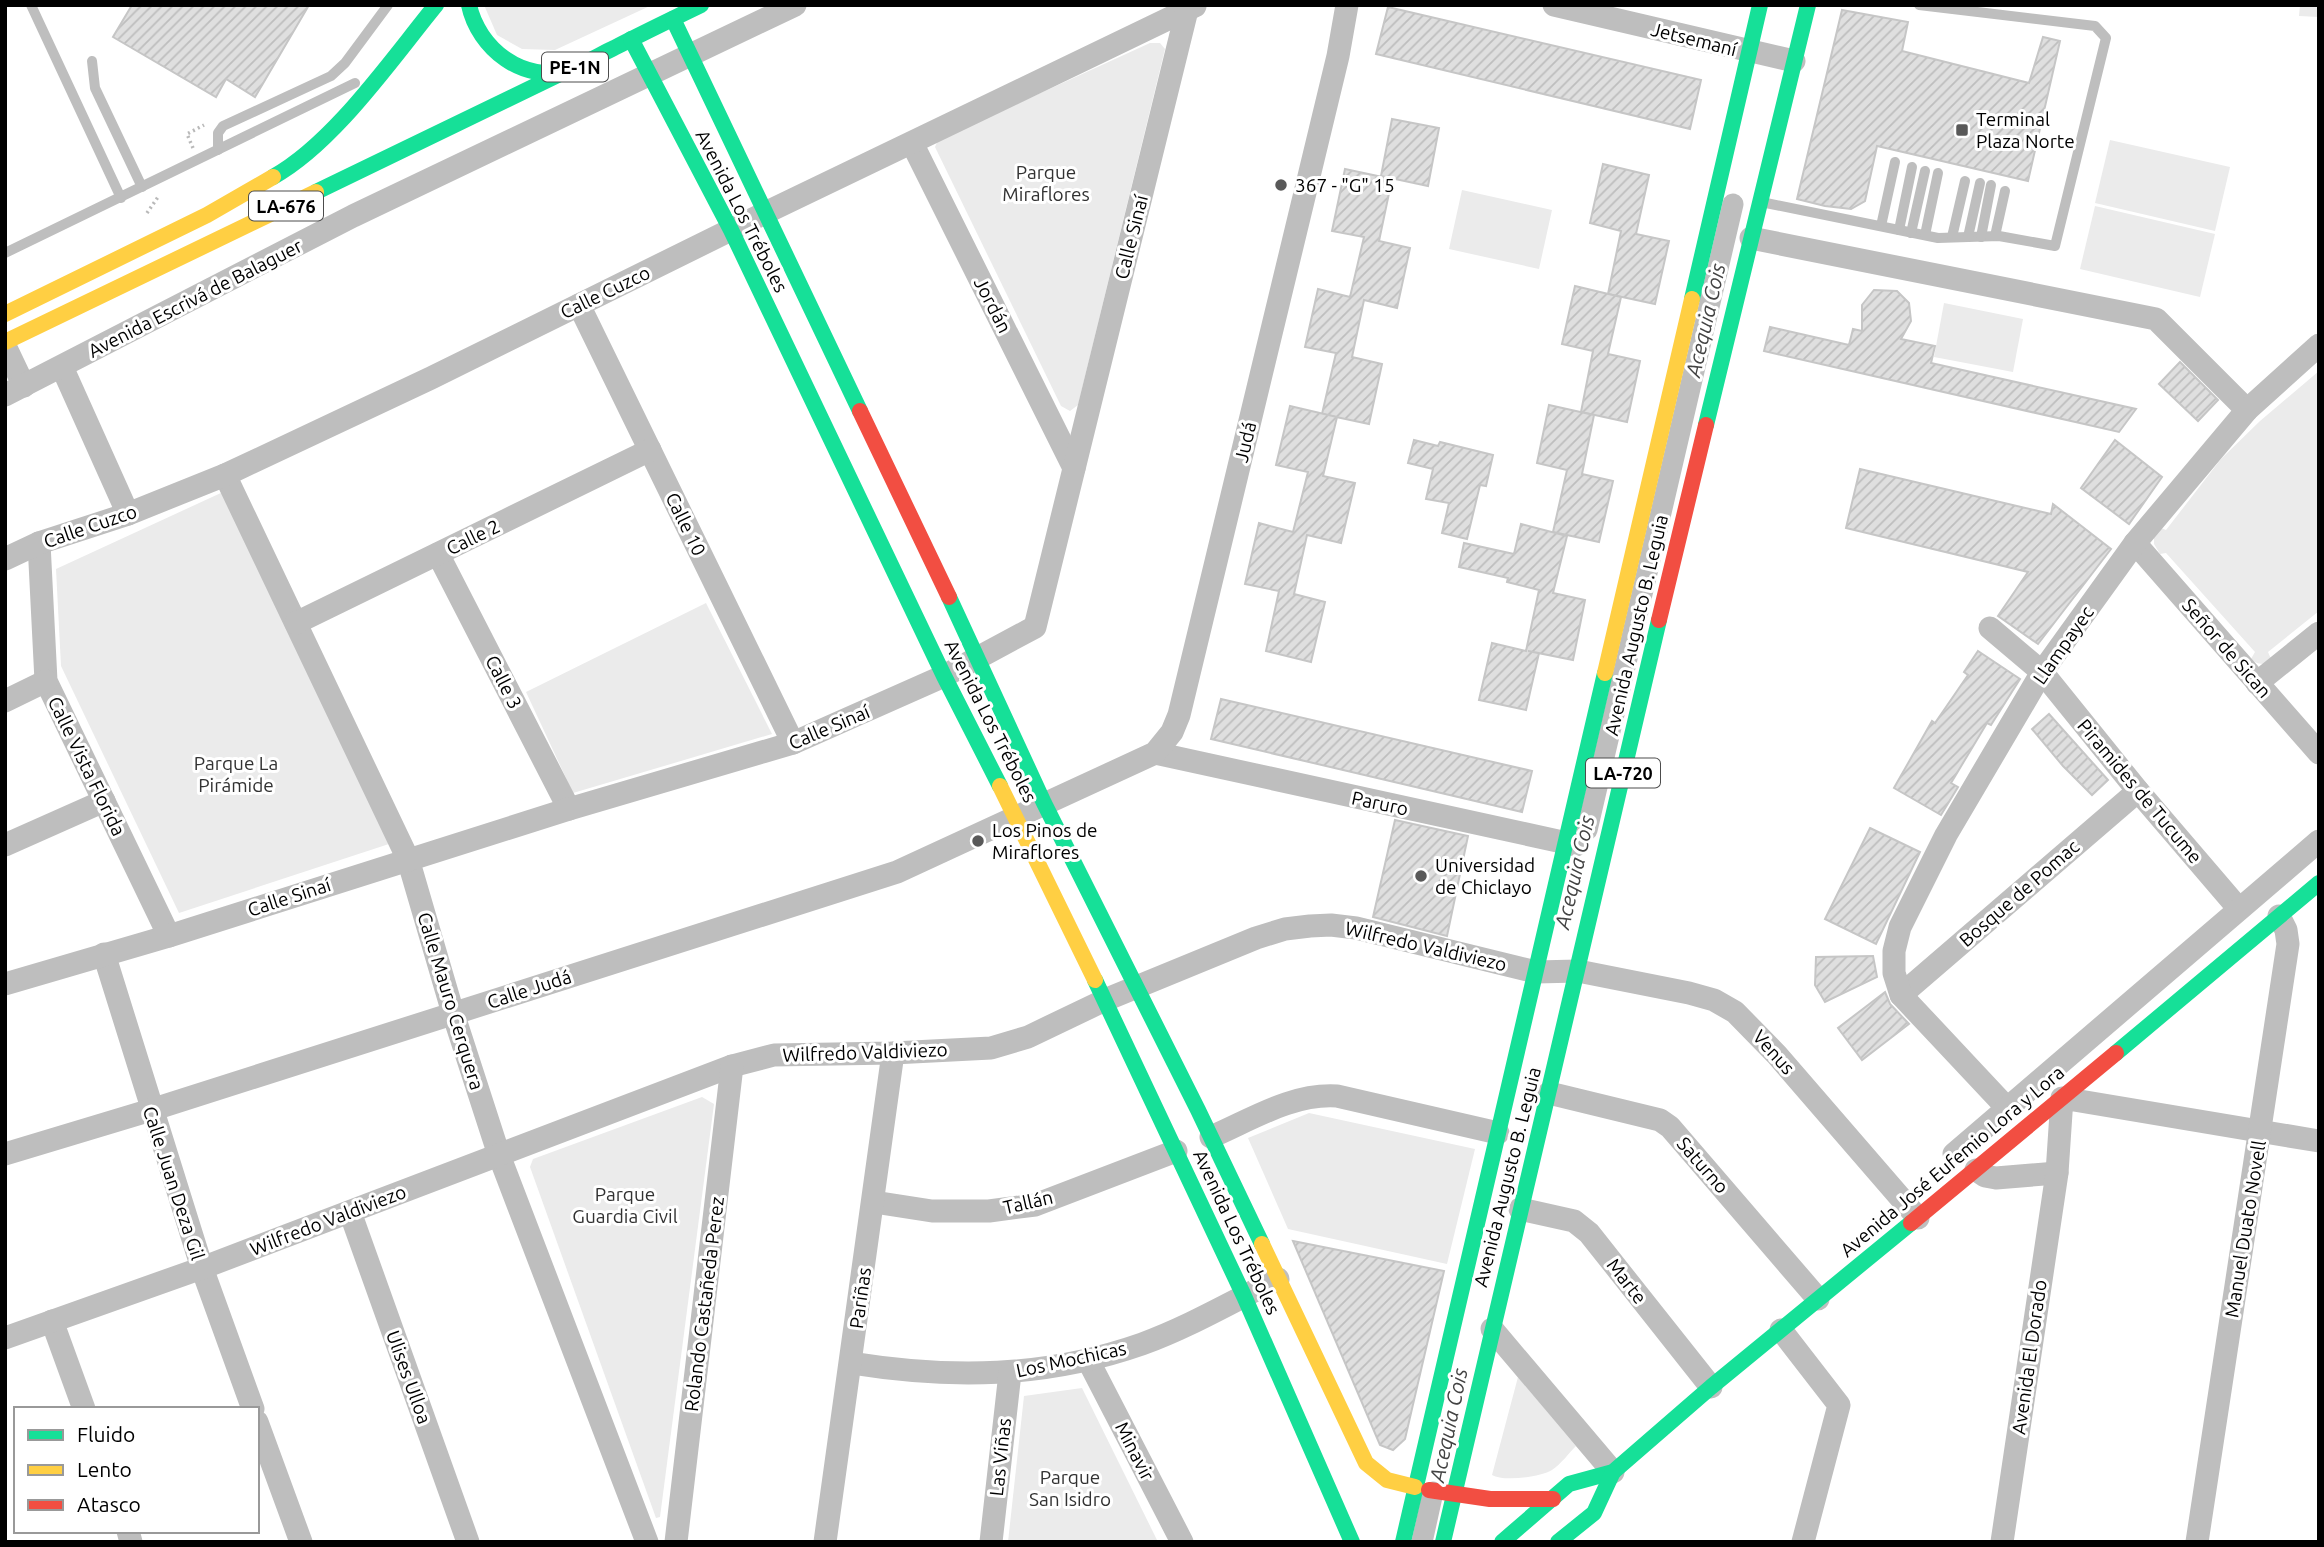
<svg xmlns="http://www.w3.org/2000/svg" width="2324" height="1547" font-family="Ubuntu,sans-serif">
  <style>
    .green { fill: #ebebeb }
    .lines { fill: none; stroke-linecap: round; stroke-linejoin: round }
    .canal { stroke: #bebebe; stroke-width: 21 }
    .building { fill: url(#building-hatch); stroke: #c6c6c6; stroke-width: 2 }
    .path { stroke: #b9b9b9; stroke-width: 3.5; stroke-dasharray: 2 3.5; stroke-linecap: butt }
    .lane { stroke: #bebebe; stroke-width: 10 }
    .street { stroke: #bebebe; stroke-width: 23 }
    .fast { stroke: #16e098; stroke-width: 16 }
    .slow { stroke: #ffcf43; stroke-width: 16 }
    .jam { stroke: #f24e42; stroke-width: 16 }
    .poi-dot { fill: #595959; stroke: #fff; stroke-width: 2.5 }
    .labels { text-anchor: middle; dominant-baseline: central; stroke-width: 6; stroke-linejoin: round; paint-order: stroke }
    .shield { fill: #fff; stroke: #4c4c4c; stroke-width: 2 }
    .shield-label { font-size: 18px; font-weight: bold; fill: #000 }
    .street-label { font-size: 19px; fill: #000; stroke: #fff }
    .poi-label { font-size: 19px; fill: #000; stroke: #fff; text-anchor: start }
    .park-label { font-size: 19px; fill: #323232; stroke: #fff }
    .water-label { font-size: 21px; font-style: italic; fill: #434343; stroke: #fff }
  </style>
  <defs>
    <pattern id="building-hatch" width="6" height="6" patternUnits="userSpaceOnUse" patternTransform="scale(1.75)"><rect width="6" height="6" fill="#dfdfdf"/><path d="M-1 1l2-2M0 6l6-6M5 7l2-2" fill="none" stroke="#bebebe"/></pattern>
  </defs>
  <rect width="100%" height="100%" fill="#fff"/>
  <g class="green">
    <polygon points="484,5 652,5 555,50 522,49 497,35"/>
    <polygon points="2300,5 2319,5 2319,17 2299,16"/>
    <polygon points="1150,43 1160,43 1165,49 1078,405 1070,411 1061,406 935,147 938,140"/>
    <polygon points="2110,140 2230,167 2215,231 2095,203"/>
    <polygon points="1462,190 1552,210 1539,269 1449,249"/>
    <polygon points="2095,206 2215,234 2200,297 2080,269"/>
    <polygon points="1944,303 2023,319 2013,372 1934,357"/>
    <path d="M2319 371V611L2268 652 2271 659 2265 664C2260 664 2254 663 2251 659L2255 652 2166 553 2160 554 2154 544V537L2161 528 2166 530 2221 459 2260 421Z"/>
    <polygon points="223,492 392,843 179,913 61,666 56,569"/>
    <polygon points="706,603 772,734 573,793 526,692"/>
    <polygon points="702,1097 714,1104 660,1517 656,1518 530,1167 533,1159"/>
    <polygon points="1309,1113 1475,1149 1447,1264 1288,1229 1248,1138"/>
    <path d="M1518 1377 1576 1446C1569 1453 1561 1464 1552 1470 1540 1477 1504 1482 1492 1475Z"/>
    <polygon points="1082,1388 1158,1542 1008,1542 1024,1396"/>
  </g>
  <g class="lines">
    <g class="canal">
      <polyline points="1587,830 1733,204"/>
      <polyline points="1422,1542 1433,1492"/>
    </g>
  </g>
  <g class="building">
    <polygon points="132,5 309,5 255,97 226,79 216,97 113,37"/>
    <polygon points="1388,7 1701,80 1690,129 1376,54"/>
    <polygon points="1842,10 1908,22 1902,51 2029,83 2043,37 2060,41 2028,181 1877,146 1865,201 1851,209 1825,206 1797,199"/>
    <polygon points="1392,119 1439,128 1428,186 1381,176"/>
    <polygon points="1603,164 1649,175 1636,234 1669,241 1655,304 1608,294 1621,231 1590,223"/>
    <polygon points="1345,169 1392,179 1379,241 1410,248 1397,308 1364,300 1352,357 1382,364 1369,424 1322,414 1336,353 1305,347 1318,289 1350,297 1364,237 1332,231"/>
    <polygon points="1575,286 1621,297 1608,354 1640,361 1627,422 1581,412 1593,351 1562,344"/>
    <polygon points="1874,290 1897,291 1909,303 1911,321 1901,339 1935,346 1931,363 2136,409 2119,432 1764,351 1770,327 1849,345 1853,329 1862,331 1862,305"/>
    <polygon points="2180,362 2218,400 2198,421 2159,384"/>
    <polygon points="1549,405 1594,415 1582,474 1613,481 1599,542 1553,532 1567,470 1537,463"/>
    <polygon points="1290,406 1337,417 1323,476 1355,483 1341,543 1307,535 1294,594 1325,602 1311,662 1266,651 1279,591 1245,584 1259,523 1293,532 1308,472 1276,465"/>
    <polygon points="1414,440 1438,446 1440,442 1493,455 1486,486 1480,485 1467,539 1442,533 1449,503 1426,499 1433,469 1408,463"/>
    <polygon points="2115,440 2162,477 2129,524 2081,488"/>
    <polygon points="1860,469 2051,514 2053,504 2111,549 2038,644 1998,616 2028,572 1846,528"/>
    <polygon points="1521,524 1567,536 1553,593 1585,600 1573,660 1528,651 1539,653 1526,710 1479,700 1492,643 1526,651 1539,590 1507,582 1508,578 1459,567 1464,543 1514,554"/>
    <polygon points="1978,651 2020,679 1991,725 1987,723 1951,783 1958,787 1941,815 1894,788 1932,721 1935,723 1968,675 1964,672"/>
    <polygon points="1221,699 1532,771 1522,812 1211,739"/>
    <polygon points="2049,714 2108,780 2092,795 2063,766 2032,729"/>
    <polygon points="1395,820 1468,836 1447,936 1373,917"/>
    <polygon points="1870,828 1920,852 1876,944 1825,919"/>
    <polygon points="1873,956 1877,977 1825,1002 1815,985 1816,957"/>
    <polygon points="1885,992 1890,1004 1909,1024 1862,1060 1838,1028"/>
    <polygon points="1293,1241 1444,1271 1405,1439 1393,1450 1380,1445"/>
  </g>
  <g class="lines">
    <g class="path">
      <polyline points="193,148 187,134 204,125"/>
      <polyline points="147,213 158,197"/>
    </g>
    <g class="lane">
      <polyline points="31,5 121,198"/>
      <polyline points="92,61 95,88 142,187"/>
      <polyline points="218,150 218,133 223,126 331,76 345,63 388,5"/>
      <polyline points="1766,203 1938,238 1999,236 2055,246 2106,38 2095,26 1919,5"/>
      <polyline points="1881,226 1895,162"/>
      <polyline points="1899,230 1912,167"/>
      <polyline points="1911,233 1925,171"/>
      <polyline points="1925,235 1938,173"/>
      <polyline points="1995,236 2005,191"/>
      <polyline points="1952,237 1965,181"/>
      <polyline points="1968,237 1980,183"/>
      <polyline points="1981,237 1991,185"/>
      <polyline points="5,253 355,83"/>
    </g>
    <g class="street">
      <polyline points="1554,5 1794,61"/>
      <polyline points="912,143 1074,468"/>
      <polyline points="1751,238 2156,319 2247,410"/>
      <polyline points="579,305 793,743"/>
      <polyline points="5,346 24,386"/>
      <polyline points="62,367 128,514"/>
      <polyline points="5,395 353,216 795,5"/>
      <polyline points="225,475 408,859 453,1013 499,1155 647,1542"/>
      <polyline points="39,543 46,681 169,936"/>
      <polyline points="2135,543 2319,753"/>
      <polyline points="438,554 569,809"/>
      <polyline points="5,559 39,543 128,514 225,475 431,378 767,212 1195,6"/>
      <polyline points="296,623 650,450"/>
      <polyline points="1990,628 2042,672 2138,791 2239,909"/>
      <polyline points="2257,683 2319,633"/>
      <polyline points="5,701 46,681"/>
      <polyline points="1155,753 1576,845"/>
      <polyline points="5,845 104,801"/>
      <polyline points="104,954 202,1268 253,1409"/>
      <polyline points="5,984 169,936 569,809 793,743 944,676 1035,627 1187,10"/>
      <polyline points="1901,995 2138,791"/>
      <polyline points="1549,1093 1660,1120 1670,1127 1818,1299"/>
      <polyline points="2007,1108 1901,995 1894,973 1894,951 1900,927 1946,835 2042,672 2135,543 2247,410 2319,345"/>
      <path d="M1211 1137C1251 1120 1292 1093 1337 1096L1498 1133"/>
      <polyline points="5,1154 151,1110 897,872 1155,753 1172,732 1179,715 1338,56 1347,5"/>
      <polyline points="1954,1154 2319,841"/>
      <polyline points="1976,1170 1985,1176 1996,1178 2057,1173"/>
      <polyline points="874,1202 932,1211 989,1211 1035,1205 1176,1151"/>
      <polyline points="1520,1209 1574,1221 1589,1233 1711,1387"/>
      <polyline points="350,1212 468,1542"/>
      <polyline points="52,1321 84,1409"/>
      <polyline points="1492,1329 1613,1472"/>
      <polyline points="1781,1330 1839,1405 1803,1542"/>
      <polyline points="5,1338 202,1268 732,1066 774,1055 893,1053 991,1048 1028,1037 1105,1000 1256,938 1285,929 1310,926 1331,925 1356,928 1536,972 1578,971 1689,993 1714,1000 1735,1012 1777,1055 1918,1218"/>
      <polyline points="1088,1360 1182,1542"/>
      <path d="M851 1363C951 1379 1045 1378 1142 1344 1189 1327 1233 1301 1278 1279"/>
      <polyline points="257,1422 301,1542"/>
      <polyline points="128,1531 131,1542"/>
      <polyline points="676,1542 732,1066"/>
      <polyline points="825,1542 893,1053"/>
      <polyline points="991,1542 1010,1373"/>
      <polyline points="2002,1542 2057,1173 2062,1098 2319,1141"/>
      <polyline points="2197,1542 2288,944 2286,930 2279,916"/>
    </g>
    <g class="fast">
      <path d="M469 5C478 48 524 85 570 69 585 64 599 55 614 48 643 33 672 19 701 5"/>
      <polyline points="673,19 860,411"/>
      <polyline points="631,39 731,230 944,676 1000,786"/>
      <path d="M273 177C334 143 391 60 436 5"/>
      <polyline points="316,192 568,70"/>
      <polyline points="1692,299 1760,5"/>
      <polyline points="1706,425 1808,5"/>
      <polyline points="949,597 1044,803 1198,1110 1262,1244"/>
      <polyline points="1095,980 1244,1296 1352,1542"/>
      <polyline points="2116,1053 2319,883"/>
      <polyline points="1403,1542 1605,673"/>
      <polyline points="1443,1542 1659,620"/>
      <polyline points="1502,1542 1569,1484 1613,1472 1711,1387 1911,1223"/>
      <polyline points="1558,1542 1594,1513 1613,1472"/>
    </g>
    <g class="slow">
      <polyline points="5,314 207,215 273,177"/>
      <polyline points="5,342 316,192"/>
      <polyline points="1605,673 1692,299"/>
      <polyline points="1000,786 1095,980"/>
      <polyline points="1262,1244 1366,1463 1387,1480 1415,1487"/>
    </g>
    <g class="jam">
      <polyline points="860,411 949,597"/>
      <polyline points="1659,620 1706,425"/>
      <polyline points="1911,1223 2116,1053"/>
      <polyline points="1429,1490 1490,1499 1553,1499"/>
    </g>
  </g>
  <g class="poi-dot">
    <rect x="1955" y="123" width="14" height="14" rx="3.5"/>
    <circle cx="1281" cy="185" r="7"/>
    <circle cx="978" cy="841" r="7"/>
    <circle cx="1421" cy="876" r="7"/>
  </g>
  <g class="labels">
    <g class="shield">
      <rect x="542" y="52.5" width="66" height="29" rx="5"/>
      <rect x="249" y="191.5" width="74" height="29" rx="5"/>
      <rect x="1586" y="758.5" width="74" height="29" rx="5"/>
    </g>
    <g class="shield-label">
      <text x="575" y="67">PE-1N</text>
      <text x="286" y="206">LA-676</text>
      <text x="1623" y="773">LA-720</text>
    </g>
    <g class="street-label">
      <text transform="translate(1694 39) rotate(14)">Jetsemaní</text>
      <text transform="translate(742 211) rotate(63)">Avenida Los Tréboles</text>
      <text transform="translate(1131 237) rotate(-76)">Calle Sinaí</text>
      <text transform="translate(605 292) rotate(-26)">Calle Cuzco</text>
      <text transform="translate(195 298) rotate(-27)">Avenida Escrivá de Balaguer</text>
      <text transform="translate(993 305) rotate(63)">Jordán</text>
      <text transform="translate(1245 442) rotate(-77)">Judá</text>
      <text transform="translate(686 524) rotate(64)">Calle 10</text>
      <text transform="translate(90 526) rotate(-19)">Calle Cuzco</text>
      <text transform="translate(473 537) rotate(-26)">Calle 2</text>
      <text transform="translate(1636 625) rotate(-77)">Avenida Augusto B. Leguia</text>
      <text transform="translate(2063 645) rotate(-55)">Llampayec</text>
      <text transform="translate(2227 648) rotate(49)">Señor de Sican</text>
      <text transform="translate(504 682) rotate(63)">Calle 3</text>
      <text transform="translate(991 721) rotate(63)">Avenida Los Tréboles</text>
      <text transform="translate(829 727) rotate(-23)">Calle Sinaí</text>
      <text transform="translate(87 766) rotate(64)">Calle Vista Florida</text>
      <text transform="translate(2140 791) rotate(50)">Piramides de Tucume</text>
      <text transform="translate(1380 803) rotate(12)">Paruro</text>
      <text transform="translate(2019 893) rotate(-41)">Bosque de Pomac</text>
      <text transform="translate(289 897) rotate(-18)">Calle Sinaí</text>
      <text transform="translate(1426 946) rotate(13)">Wilfredo Valdiviezo</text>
      <text transform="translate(529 989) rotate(-18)">Calle Judá</text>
      <text transform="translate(451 1001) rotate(73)">Calle Mauro Cerquera</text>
      <text transform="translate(865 1052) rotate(-2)">Wilfredo Valdiviezo</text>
      <text transform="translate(1774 1052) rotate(48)">Venus</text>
      <text transform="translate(1952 1161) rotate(-40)">Avenida José Eufemio Lora y Lora</text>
      <text transform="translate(1703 1165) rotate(49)">Saturno</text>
      <text transform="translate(1507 1177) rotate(-76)">Avenida Augusto B. Leguia</text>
      <text transform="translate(174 1183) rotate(72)">Calle Juan Deza Gil</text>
      <text transform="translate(1028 1202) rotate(-13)">Tallán</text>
      <text transform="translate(328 1220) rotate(-21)">Wilfredo Valdiviezo</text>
      <text transform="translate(2245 1229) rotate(-81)">Manuel Duato Novell</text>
      <text transform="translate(1237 1232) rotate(65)">Avenida Los Tréboles</text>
      <text transform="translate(1627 1281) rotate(52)">Marte</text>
      <text transform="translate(860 1298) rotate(-82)">Pariñas</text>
      <text transform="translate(704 1304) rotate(-83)">Rolando Castañeda Perez</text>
      <text transform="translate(2029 1357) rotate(-82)">Avenida El Dorado</text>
      <text transform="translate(1071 1359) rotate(-12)">Los Mochicas</text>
      <text transform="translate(409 1377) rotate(70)">Ulises Ulloa</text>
      <text transform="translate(1135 1451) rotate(63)">Minavir</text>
      <text transform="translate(1000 1457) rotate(-84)">Las Viñas</text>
    </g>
    <g class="poi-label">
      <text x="1976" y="119">Terminal<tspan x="1976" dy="22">Plaza Norte</tspan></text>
      <text x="1295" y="185">367 - "G" 15</text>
      <text x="992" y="830">Los Pinos de<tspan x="992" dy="22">Miraflores</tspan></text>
      <text x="1435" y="865">Universidad<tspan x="1435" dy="22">de Chiclayo</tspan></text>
    </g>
    <g class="park-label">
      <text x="1046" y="172">Parque<tspan x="1046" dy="22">Miraflores</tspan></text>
      <text x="236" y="763">Parque La<tspan x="236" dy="22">Pirámide</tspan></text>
      <text x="625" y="1194">Parque<tspan x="625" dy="22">Guardia Civil</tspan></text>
      <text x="1070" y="1477">Parque<tspan x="1070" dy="22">San Isidro</tspan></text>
    </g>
    <g class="water-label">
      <text transform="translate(1705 320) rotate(-77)">Acequia Cois</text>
      <text transform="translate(1574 872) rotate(-77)">Acequia Cois</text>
      <text transform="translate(1448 1425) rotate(-78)">Acequia Cois</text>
    </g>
  </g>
  <rect width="2324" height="1547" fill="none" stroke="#000000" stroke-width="14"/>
  <rect x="14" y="1407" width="245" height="126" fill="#ffffff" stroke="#999999" stroke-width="2"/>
  <rect x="28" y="1430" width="35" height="10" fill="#16e098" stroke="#999999" stroke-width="2"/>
  <text x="77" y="1442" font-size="21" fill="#000000">Fluido</text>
  <rect x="28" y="1465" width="35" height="10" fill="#ffcf43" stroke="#999999" stroke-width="2"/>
  <text x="77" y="1477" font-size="21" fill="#000000">Lento</text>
  <rect x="28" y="1500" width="35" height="10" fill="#f24e42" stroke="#999999" stroke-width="2"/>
  <text x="77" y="1512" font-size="21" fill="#000000">Atasco</text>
</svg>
